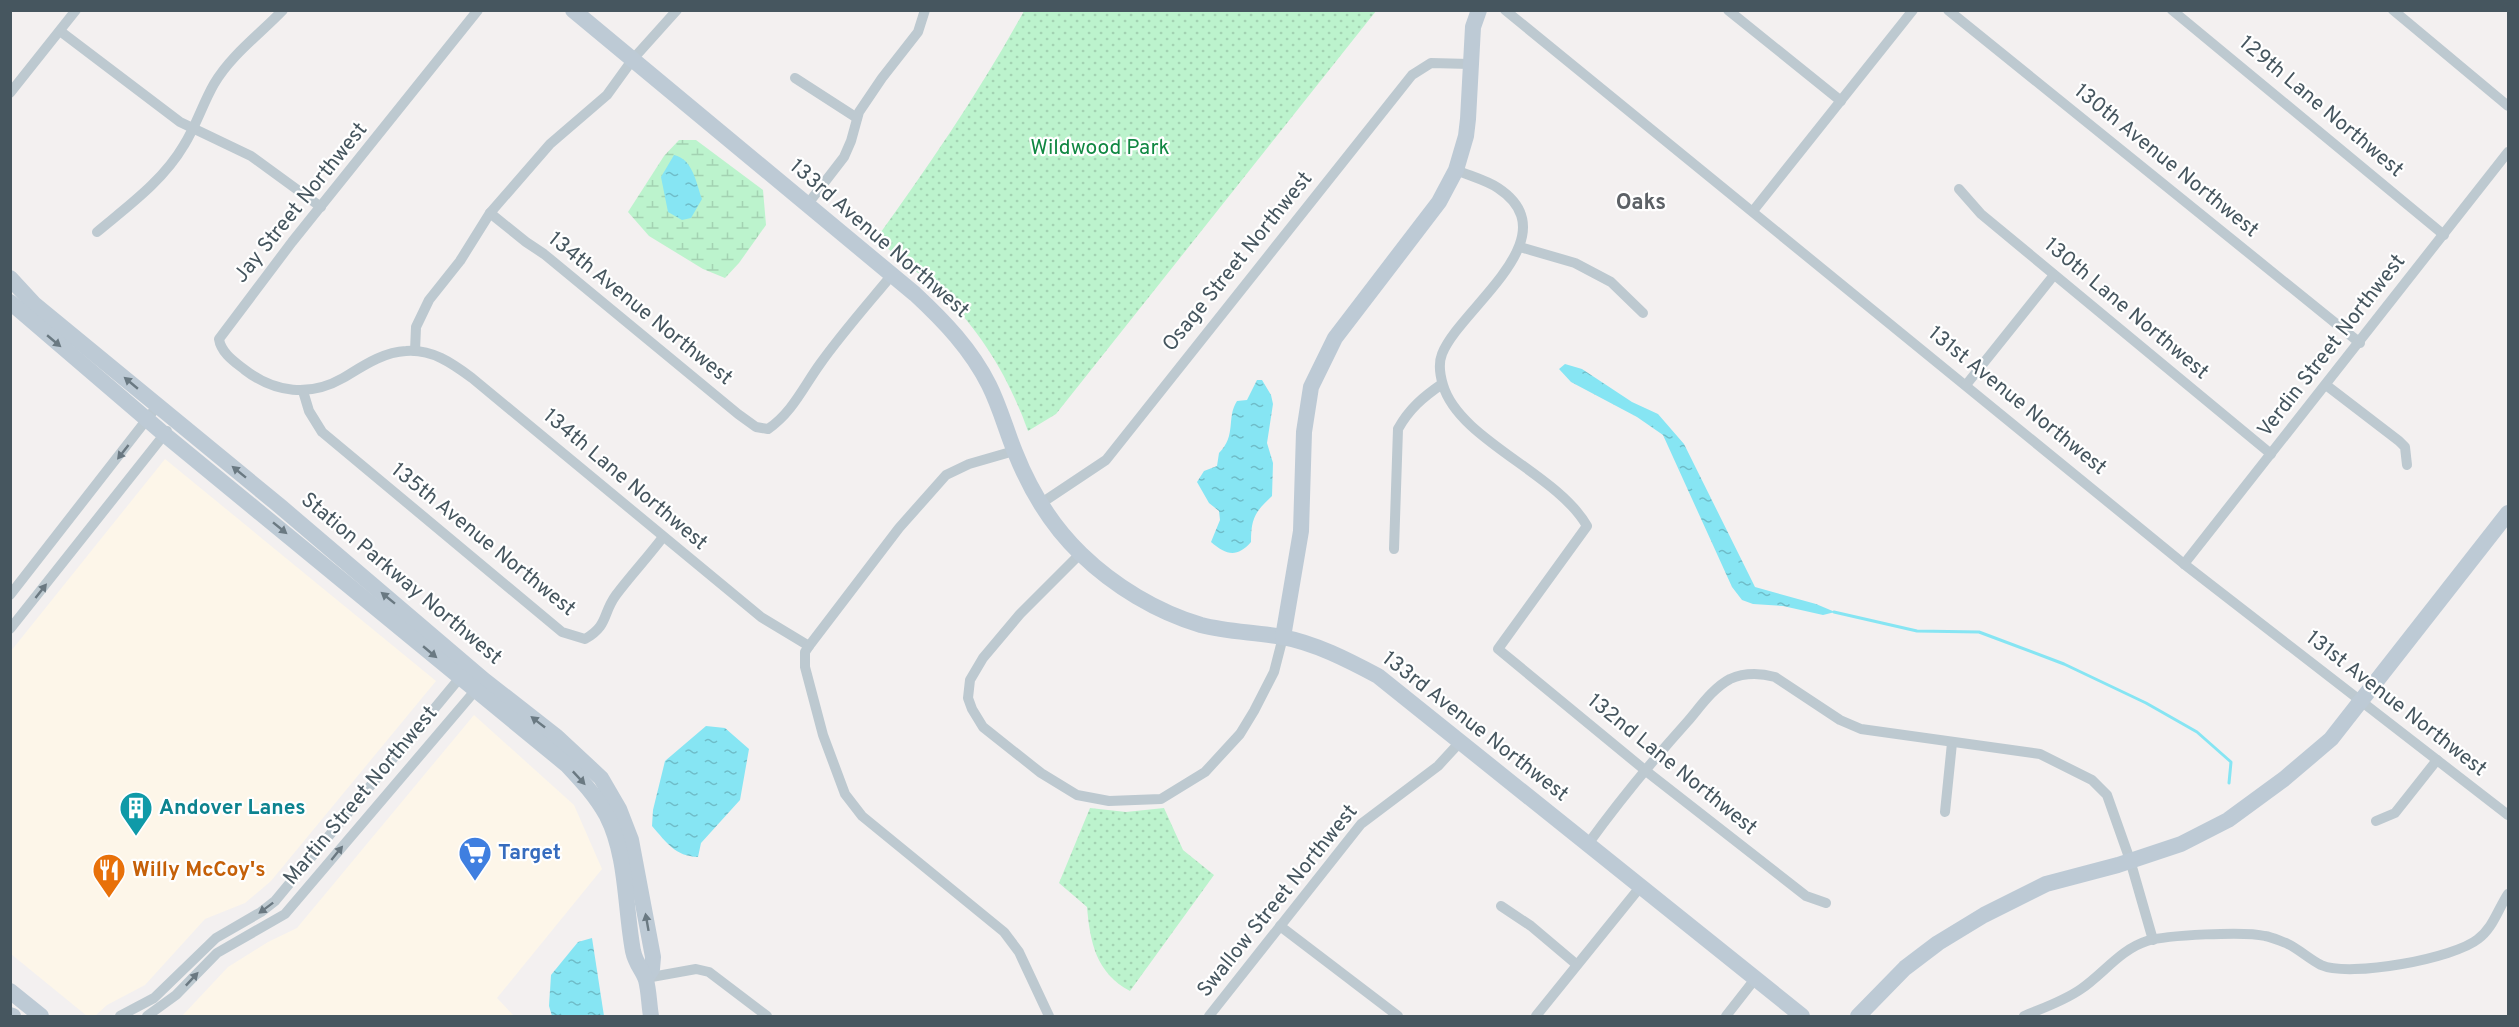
<svg xmlns="http://www.w3.org/2000/svg" width="2519" height="1027" font-family="Overpass,sans-serif">
  <style>
    .commercial { fill: #fdf6e9 }
    .wetland { fill: url(#wetland-marsh) }
    .park { fill: url(#park-dots) }
    .water { fill: url(#water-ripples) }
    .lines { fill: none; stroke-linecap: round; stroke-linejoin: round }
    .stream { stroke: #86e5f3; stroke-width: 3 }
    .street { stroke: #bdc9d0; stroke-width: 10 }
    .secondary { stroke: #bdcad5; stroke-width: 16 }
    .oneway { fill: #6a7982 }
    .oneway2 { fill: #6a7881 }
    .labels { text-anchor: middle; dominant-baseline: central; stroke-width: 4.5; stroke-linejoin: round; paint-order: stroke }
    .street-label { font-size: 21px; fill: #46565f; stroke: #fff }
    .park-label { font-size: 21px; fill: #108742; stroke: #fff }
    .culture-label { font-size: 21px; font-weight: bold; fill: #0d838f; stroke: #fff; text-anchor: start }
    .shop-label { font-size: 21px; font-weight: bold; fill: #366cbe; stroke: #fff; text-anchor: start }
    .food-label { font-size: 21px; font-weight: bold; fill: #c56008; stroke: #fff; text-anchor: start }
    .neighbourhood-label { font-size: 22px; font-weight: bold; fill: #5c6166; stroke: #fff }
  </style>
  <defs>
    <pattern id="wetland-marsh" width="20" height="14" patternUnits="userSpaceOnUse" patternTransform="scale(1.5)"><rect width="20" height="14" fill="#bcf3cd"/><path d="M1 5h8M5 5V1M11 12h8M15 12V8" fill="none" stroke="#a3d2b2"/></pattern>
    <pattern id="park-dots" width="8" height="8" patternUnits="userSpaceOnUse" patternTransform="scale(1.5)"><rect width="8" height="8" fill="#bcf3cd"/><path d="M2 2h.1M6 6h.1" fill="none" stroke="#a3d2b2" stroke-width="1.8" stroke-linecap="round"/></pattern>
    <pattern id="water-ripples" width="26" height="14" patternUnits="userSpaceOnUse" patternTransform="scale(1.5)"><rect width="26" height="14" fill="#86e5f3"/><path d="M2 4q2-2 4 0t4 0M15 11q2-2 4 0t4 0" fill="none" stroke="#6fbcc8"/></pattern>
  </defs>
  <rect width="100%" height="100%" fill="#f3f0f0"/>
  <g class="commercial">
    <polygon points="165,459 436,681 271,881 245,903 205,919 145,985 107,1005 95,1016 87,1016 11,954 11,651"/>
    <polygon points="474,715 574,805 602,869 497,998 514,1016 182,1016 228,967 268,942 297,928"/>
  </g>
  <polygon class="wetland" points="679,140 696,140 763,190 766,225 739,263 725,278 703,269 649,236 628,212 664,156"/>
  <g class="park">
    <path d="M1024 11H1376L1056 414 1028 431C1010 381 983 333 943 295 922 275 898 257 876 239 930 164 980 91 1024 11Z"/>
    <path d="M1090 808 1126 812 1164 808 1183 850 1214 875 1130 991C1096 973 1090 942 1087 907L1059 883Z"/>
  </g>
  <g class="water">
    <path d="M674 155C693 159 696 183 702 199L691 218 682 220 668 212 661 177Z"/>
    <polygon points="1565,364 1582,369 1632,402 1658,414 1684,444 1755,587 1816,604 1835,612 1823,615 1783,606 1753,604 1742,600 1732,587 1663,435 1637,417 1571,382 1559,369"/>
    <path d="M1257 380H1262L1271 395 1273 404 1267 443 1273 463 1272 496C1255 512 1251 518 1251 542 1237 558 1226 555 1211 542L1220 520 1219 511 1209 503 1197 482 1204 471 1217 466 1219 453C1237 435 1226 418 1237 401L1247 400Z"/>
    <path d="M706 726 725 728 749 749 740 800 701 843 698 857C675 856 667 843 652 826L653 810 665 761Z"/>
    <polygon points="592,938 604,1016 552,1016 549,1006 551,975 578,942"/>
  </g>
  <g class="lines">
    <polyline class="stream" points="1834,612 1917,631 1979,632 2064,664 2146,703 2197,732 2231,762 2229,783"/>
    <g class="street">
      <path d="M478 10 292 242 219 339C221 353 235 362 245 370 275 393 310 397 343 378 363 366 383 352 406 351 432 349 452 363 472 378L761 617 809 646"/>
      <polyline points="1505,10 2184,564 2508,815"/>
      <polyline points="1728,10 1841,101"/>
      <polyline points="1948,10 2360,343"/>
      <polyline points="2172,10 2444,235"/>
      <polyline points="2393,10 2508,106"/>
      <polyline points="60,31 180,122 251,156 321,207"/>
      <polyline points="795,78 857,118"/>
      <polyline points="10,93 76,10"/>
      <path d="M1456 170C1470 176 1486 180 1498 188 1572 237 1460 308 1442 354 1438 364 1440 375 1443 385 1459 440 1557 473 1587 526L1498 649 1646 771 1806 896 1826 903"/>
      <polyline points="1959,189 1981,214 2271,454"/>
      <polyline points="807,205 844,157 851,141 859,112 882,78 918,32 925,10"/>
      <polyline points="1753,211 1913,10"/>
      <path d="M490 213 526 242 544 254 738 414 756 427 768 429C792 413 804 386 820 364 842 333 867 305 891 276"/>
      <path d="M97 232C128 206 163 181 184 145 196 126 203 103 214 84 231 55 260 34 283 10"/>
      <polyline points="1520,247 1575,263 1611,282 1643,313"/>
      <polyline points="415,351 416,327 429,300 460,261 490,213 550,144 607,95 633,59 677,10"/>
      <polyline points="1966,385 2054,275"/>
      <polyline points="2326,385 2399,441 2405,447 2407,465"/>
      <path d="M303 391 309 411 322 432 562 632 585 639C609 625 602 614 616 595 631 575 648 557 663 537"/>
      <polyline points="1014,451 969,464 946,475 899,528 809,646 805,652 805,667 823,735 845,794 862,816 1004,932 1019,952 1049,1016"/>
      <polyline points="1040,504 1106,460 1412,75 1431,63 1470,64"/>
      <path d="M1394 549 1398 429C1409 409 1423 397 1442 384"/>
      <polyline points="1080,554 1020,614 983,658 970,680 968,698 972,709 983,727 1041,773 1077,795 1109,801 1161,799 1205,772 1240,734 1254,711 1274,672 1283,637"/>
      <polyline points="2184,564 2508,152"/>
      <polyline points="10,595 158,405"/>
      <polyline points="10,629 167,431"/>
      <polyline points="1945,812 1952,743"/>
      <polyline points="2376,821 2395,813 2437,760"/>
      <path d="M1588 844C1619 801 1653 760 1688 721 1700 707 1713 688 1730 679 1746 672 1760 673 1775 677L1840 720 1861 729 2040 754 2092 780 2107 795 2130 860 2153 940"/>
      <polyline points="1501,906 1531,926 1576,964"/>
      <polyline points="1280,926 1398,1016"/>
      <polyline points="646,978 696,969 709,972 767,1016"/>
      <polyline points="120,1016 154,998 216,938 261,912 275,901 463,674"/>
      <polyline points="147,1016 176,995 217,953 285,914 480,685"/>
      <polyline points="1209,1016 1361,824 1438,766 1461,741"/>
      <polyline points="1536,1016 1641,886"/>
      <polyline points="1726,1016 1755,979"/>
      <path d="M2024 1016C2043 1008 2064 1001 2081 989 2103 974 2121 949 2147 941 2166 935 2245 931 2265 936 2272 937 2280 941 2286 943 2299 949 2309 959 2321 965 2350 978 2455 958 2478 939 2493 928 2498 909 2508 894"/>
    </g>
    <g class="secondary">
      <path d="M573 10 915 294C944 321 971 349 989 385 1000 407 1006 430 1015 452 1030 490 1052 526 1081 554 1114 586 1157 612 1201 625 1227 632 1255 632 1282 637 1315 643 1348 660 1378 676L1802 1016"/>
      <polyline points="10,278 34,304 281,507 484,680 557,737 601,778 619,809 631,840 653,957 652,969 646,978"/>
      <path d="M10 302 164 434 567 765C582 781 596 796 607 816 627 855 625 908 633 951 636 965 643 970 646 980 649 991 649 1005 651 1016"/>
      <polyline points="1283,637 1301,531 1304,432 1311,387 1335,338 1439,202 1456,170 1466,136 1468,119 1473,27 1479,10"/>
      <polyline points="10,991 41,1016"/>
      <polyline points="10,1015 13,1016"/>
      <polyline points="1858,1016 1905,968 1938,943 1984,915 2046,884 2118,865 2181,844 2228,820 2284,779 2331,739 2508,513"/>
    </g>
  </g>
  <defs><path id="oneway-solid" d="M-6-.8H1V-3.2L6.5 0L1 3.2V.8H-6Z" transform="scale(1.5)"/></defs>
  <g class="oneway">
    <use href="#oneway-solid" transform="translate(54 341) rotate(40)"/>
    <use href="#oneway-solid" transform="translate(131 383) rotate(-140)"/>
    <use href="#oneway-solid" transform="translate(239 472) rotate(-141)"/>
    <use href="#oneway-solid" transform="translate(280 528) rotate(39)"/>
    <use href="#oneway-solid" transform="translate(388 598) rotate(-141)"/>
    <use href="#oneway-solid" transform="translate(430 652) rotate(40)"/>
    <use href="#oneway-solid" transform="translate(538 722) rotate(-142)"/>
    <use href="#oneway-solid" transform="translate(579 778) rotate(47)"/>
    <use href="#oneway-solid" transform="translate(647 922) rotate(-100)"/>
  </g>
  <g class="oneway2">
    <use href="#oneway-solid" transform="translate(123 452) rotate(128)"/>
    <use href="#oneway-solid" transform="translate(41 591) rotate(-52)"/>
    <use href="#oneway-solid" transform="translate(337 853) rotate(-51)"/>
    <use href="#oneway-solid" transform="translate(266 908) rotate(143)"/>
    <use href="#oneway-solid" transform="translate(192 979) rotate(-47)"/>
  </g>
  <defs>
    <g id="building-pin" transform="scale(1.725)"><path d="M0 17L-7.5 6A9.5 9.5 0 1 1 7.5 6Z" fill="#0f9aa8" stroke="#fff"/><path d="M-4-6H4V6H1V3H-1V6H-4ZM-2.5-4.3h1.7v1.8h-1.7ZM.8-4.3h1.7v1.8H.8ZM-2.5-1h1.7V.8h-1.7ZM.8-1h1.7V.8H.8Z" fill="#fff"/></g>
    <g id="supermarket-pin" transform="scale(1.725)"><path d="M0 17L-7.5 6A9.5 9.5 0 1 1 7.5 6Z" fill="#3f7fe0" stroke="#fff"/><path d="M-6-5.5h2.5l.6 2H6L4.5 2H-2.5L-4.4-4H-6ZM-1.5 3.2a1.3 1.3 0 1 0 .1 0ZM3 3.2a1.3 1.3 0 1 0 .1 0Z" fill="#fff"/></g>
    <g id="restaurant-pin" transform="scale(1.725)"><path d="M0 17L-7.5 6A9.5 9.5 0 1 1 7.5 6Z" fill="#e8710a" stroke="#fff"/><path d="M-5-6h1v4h1v-4h1v4h1v-4h1v5L-1.5 .5V6h-2V.5L-5-1ZM5-6V6H3V1.5H1.5Q1.5-4 5-6Z" fill="#fff"/></g>
  </defs>
  <g fill-rule="evenodd">
    <use href="#building-pin" x="136" y="808"/>
    <use href="#supermarket-pin" x="475" y="853"/>
    <use href="#restaurant-pin" x="109" y="870"/>
  </g>
  <g class="labels">
    <g class="street-label">
      <text transform="translate(2321 107) rotate(40)">129th Lane Northwest</text>
      <text transform="translate(2166 161) rotate(39)">130th Avenue Northwest</text>
      <text transform="translate(301 203) rotate(-51)">Jay Street Northwest</text>
      <text transform="translate(879 239) rotate(41)">133rd Avenue Northwest</text>
      <text transform="translate(1238 262) rotate(-51)">Osage Street Northwest</text>
      <text transform="translate(640 309) rotate(39)">134th Avenue Northwest</text>
      <text transform="translate(2126 309) rotate(40)">130th Lane Northwest</text>
      <text transform="translate(2332 346) rotate(-52)">Verdin Street Northwest</text>
      <text transform="translate(2017 401) rotate(39)">131st Avenue Northwest</text>
      <text transform="translate(625 480) rotate(40)">134th Lane Northwest</text>
      <text transform="translate(483 540) rotate(39)">135th Avenue Northwest</text>
      <text transform="translate(401 579) rotate(40)">Station Parkway Northwest</text>
      <text transform="translate(2396 704) rotate(38)">131st Avenue Northwest</text>
      <text transform="translate(1475 727) rotate(38)">133rd Avenue Northwest</text>
      <text transform="translate(1672 765) rotate(39)">132nd Lane Northwest</text>
      <text transform="translate(361 796) rotate(-50)">Martin Street Northwest</text>
      <text transform="translate(1278 901) rotate(-51)">Swallow Street Northwest</text>
    </g>
    <g class="park-label">
      <text x="1100" y="148">Wildwood Park</text>
    </g>
    <g class="culture-label">
      <text x="159" y="808">Andover Lanes</text>
    </g>
    <g class="shop-label">
      <text x="498" y="853">Target</text>
    </g>
    <g class="food-label">
      <text x="132" y="870">Willy McCoy's</text>
    </g>
    <g class="neighbourhood-label">
      <text x="1641" y="203">Oaks</text>
    </g>
  </g>
  <rect width="2519" height="1027" fill="none" stroke="#46565f" stroke-width="24"/>
</svg>
